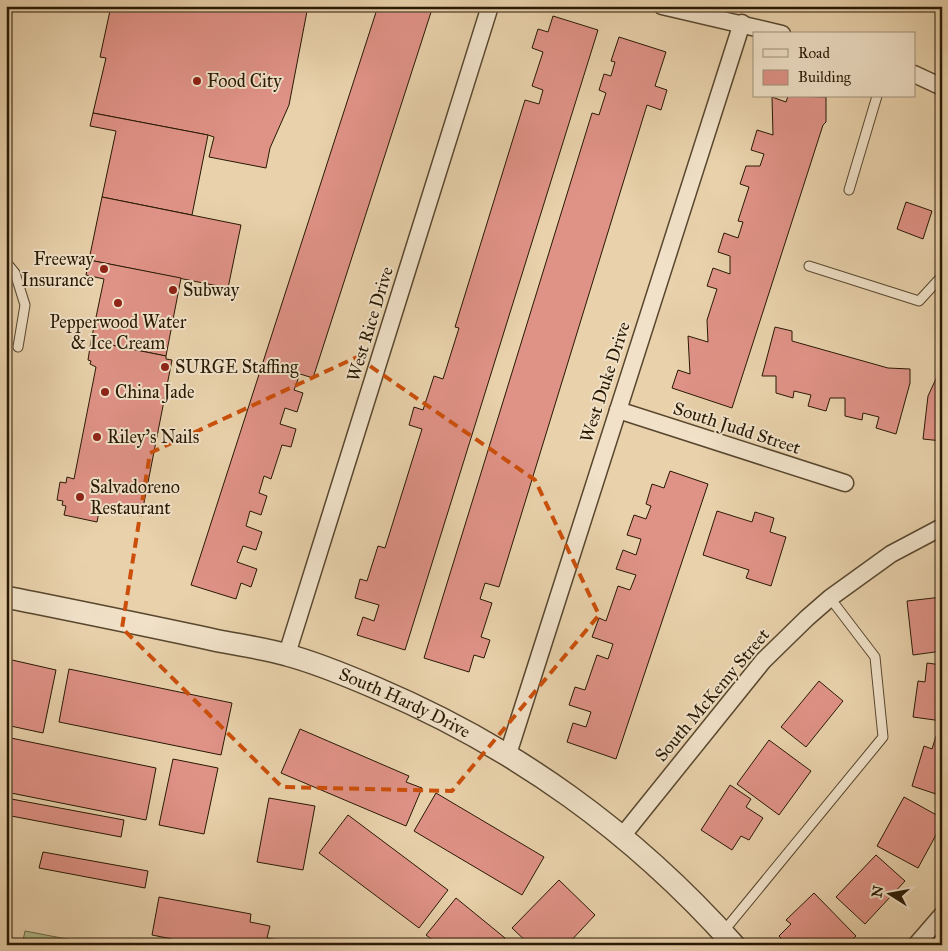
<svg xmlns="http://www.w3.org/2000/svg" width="948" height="951" font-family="'IM FELL Great Primer',serif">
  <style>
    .green { fill: #b2bd8c; stroke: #6d6b48 }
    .building { fill: #df9286; stroke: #281904 }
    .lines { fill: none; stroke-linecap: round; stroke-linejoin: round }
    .service-casing { stroke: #58472e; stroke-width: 11 }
    .minor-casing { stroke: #58472e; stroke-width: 19 }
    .tertiary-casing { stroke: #58472e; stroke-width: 24 }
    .service { stroke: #f0e1c8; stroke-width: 9 }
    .minor { stroke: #f0e1c8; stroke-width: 16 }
    .tertiary { stroke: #f0e1c8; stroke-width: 21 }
    .marked { fill: none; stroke: #cb4f0b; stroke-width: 4; stroke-dasharray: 10 6; stroke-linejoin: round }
    .poi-dot { fill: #8f2418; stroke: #f0e1c8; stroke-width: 2 }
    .labels { text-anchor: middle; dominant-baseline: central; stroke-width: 4; stroke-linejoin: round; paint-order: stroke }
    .poi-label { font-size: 18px; fill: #281904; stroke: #f0e1c8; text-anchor: start }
    .street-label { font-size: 18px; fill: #281904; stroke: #f0e1c8 }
  </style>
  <rect width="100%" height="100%" fill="#e8d1ab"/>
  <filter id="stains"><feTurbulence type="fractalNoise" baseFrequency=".004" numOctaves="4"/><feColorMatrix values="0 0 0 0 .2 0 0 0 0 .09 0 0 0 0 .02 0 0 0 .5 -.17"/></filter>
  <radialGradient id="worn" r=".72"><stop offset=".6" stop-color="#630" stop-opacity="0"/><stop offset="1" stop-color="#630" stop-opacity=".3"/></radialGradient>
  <polygon class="green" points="25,931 98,945 22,945"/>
  <g class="building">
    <polygon points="111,6 308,6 289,105 270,148 266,168 209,157 214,137 208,135 93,113 106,58 100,57"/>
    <polygon points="378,6 433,6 313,378 300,374 294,390 303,393 297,412 285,408 280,424 296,429 291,447 282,445 271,479 264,476 259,493 267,496 261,515 250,511 246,526 262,532 256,550 243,546 237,562 257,569 251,587 241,583 236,599 191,585"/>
    <polygon points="553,16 598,30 405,650 357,635 363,617 374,621 379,605 355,598 360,579 367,581 378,546 385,548 422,429 409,425 414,407 423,410 434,376 443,379 459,328 455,327 525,100 539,104 543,90 532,86 543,52 532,48 538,29 548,32"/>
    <polygon points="619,37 666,52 655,86 667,90 661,110 647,105 499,587 485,583 480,599 492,603 481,637 490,640 484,658 474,655 469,672 424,658 592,113 599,115 606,93 599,90 604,74 611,76 615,62 611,61"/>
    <polygon points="788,96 826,97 826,122 823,125 732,408 672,388 678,370 690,374 688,336 708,342 707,320 717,289 707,286 713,268 730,274 730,256 718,252 724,233 738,238 743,222 738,221 749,187 740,184 746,166 760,166 764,154 751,150 757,130 773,135 772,97 786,102"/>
    <polygon points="93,113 208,135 192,215 102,197 116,131 90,126"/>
    <polygon points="102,197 241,225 228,288 89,260"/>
    <polygon points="906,202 932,211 923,239 897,229"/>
    <polygon points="89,260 181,278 166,356 91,341 104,279 86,275"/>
    <polygon points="775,327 792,331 792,341 888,368 910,369 910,383 896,434 876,428 879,417 863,413 862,420 845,416 845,398 830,398 826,411 808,406 811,395 794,391 793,398 776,393 776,376 762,376"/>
    <polygon points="91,341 166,356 166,359 172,360 142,513 103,506 101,513 99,512 97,522 64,515 66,506 62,505 63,501 57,500 60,482 66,483 67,477 74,479 96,367 90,364 91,361 88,360"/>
    <polygon points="941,368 942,368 942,441 923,439 928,396"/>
    <polygon points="670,471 708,484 616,759 567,742 573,723 586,727 591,712 569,705 575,687 585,690 597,655 608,659 613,644 592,637 599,618 606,621 618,586 630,590 636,575 616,569 623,550 636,555 641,539 627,535 634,515 646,519 651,506 646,504 652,484 664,488"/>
    <polygon points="717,511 752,522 755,512 774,518 770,532 786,537 771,586 746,578 749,570 703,555"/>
    <polygon points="942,597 942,651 913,655 907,601"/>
    <polygon points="12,660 56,670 43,733 6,725 6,686"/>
    <polygon points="927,663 942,665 942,721 913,717 918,681 925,682"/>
    <polygon points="69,669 232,703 221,755 59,722"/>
    <polygon points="819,681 843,701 806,747 781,727"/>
    <polygon points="300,729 409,776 406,782 422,788 406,826 281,773"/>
    <polygon points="937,733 942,734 942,796 912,786 924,746 932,749"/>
    <polygon points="6,737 156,768 146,820 6,792"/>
    <polygon points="769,740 811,771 779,815 737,784"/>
    <polygon points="173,759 218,768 204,834 159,825"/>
    <polygon points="730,785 751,799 746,807 763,818 749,840 741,836 732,850 701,830"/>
    <polygon points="436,793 544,857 522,895 414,831"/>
    <polygon points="904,797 942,818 942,824 918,868 877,846"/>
    <polygon points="6,798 124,820 121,837 6,815"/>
    <polygon points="269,798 315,806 303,870 257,862"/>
    <polygon points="348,815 448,890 419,928 319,853"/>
    <polygon points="43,852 148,871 145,888 39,868"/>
    <polygon points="876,855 905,881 865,924 836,897"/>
    <polygon points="559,880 595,915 567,945 530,945 512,928"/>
    <polygon points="814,893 856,936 847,945 823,945 821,942 819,945 787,945 779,936 791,924 786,920"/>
    <polygon points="159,897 251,914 250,922 270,926 267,938 279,940 278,945 170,945 172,939 152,935"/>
    <polygon points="456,898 505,938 500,945 439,945 426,935"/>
  </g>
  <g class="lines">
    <g class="service-casing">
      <g id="service">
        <polyline points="849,190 877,96"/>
        <polyline points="6,262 15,273 25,305 18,347"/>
        <polyline points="809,266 919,301 942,276"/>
        <polyline points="723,932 883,737 875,657 830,598"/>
      </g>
    </g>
    <g class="minor-casing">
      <g id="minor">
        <polyline points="662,6 782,34"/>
        <polyline points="914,74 942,87"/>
        <polyline points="618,410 845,483"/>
        <polyline points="287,654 490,6"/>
        <polyline points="508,754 742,23"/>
        <polyline points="623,835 763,661 807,618 830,598 891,554 942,527"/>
        <polyline points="916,945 942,915"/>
      </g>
    </g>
    <g class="tertiary-casing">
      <g id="tertiary">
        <path id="s1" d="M6 597C75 611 145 625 214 640 238 645 263 648 287 655 317 663 348 676 376 688 517 748 633 832 734 945"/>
      </g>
    </g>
    <use href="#service" class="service"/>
    <use href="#minor" class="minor"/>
    <use href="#tertiary" class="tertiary"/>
  </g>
  <path class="marked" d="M357 357 535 480 599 615 452 791 282 787 122 628 150 453Z"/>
  <g class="poi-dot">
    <circle cx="197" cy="81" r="5"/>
    <circle cx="104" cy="269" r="5"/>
    <circle cx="173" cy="290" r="5"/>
    <circle cx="118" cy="303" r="5"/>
    <circle cx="165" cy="367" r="5"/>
    <circle cx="105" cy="392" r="5"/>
    <circle cx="97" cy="437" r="5"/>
    <circle cx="80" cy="497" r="5"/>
  </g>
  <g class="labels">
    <g class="poi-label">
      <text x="207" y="81">Food City</text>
      <text x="94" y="259" text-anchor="end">Freeway<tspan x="94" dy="21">Insurance</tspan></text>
      <text x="183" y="290">Subway</text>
      <text x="118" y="322" text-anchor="middle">Pepperwood Water<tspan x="118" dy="21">&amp; Ice Cream</tspan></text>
      <text x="175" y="367">SURGE Staffing</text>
      <text x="115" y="392">China Jade</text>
      <text x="107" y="437">Riley's Nails</text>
      <text x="90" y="487">Salvadoreno<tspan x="90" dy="21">Restaurant</tspan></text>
    </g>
    <g class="street-label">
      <text transform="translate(370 324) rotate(-73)">West Rice Drive</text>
      <text transform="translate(605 382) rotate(-72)">West Duke Drive</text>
      <text transform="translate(737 428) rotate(18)">South Judd Street</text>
      <text transform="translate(712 695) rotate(-50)">South McKemy Street</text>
      <text stroke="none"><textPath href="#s1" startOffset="414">South Hardy Drive</textPath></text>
    </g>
  </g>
  <rect width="948" height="951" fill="none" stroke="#e8d1ab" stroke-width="25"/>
  <rect x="8" y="8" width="933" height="936" fill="none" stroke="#281904" stroke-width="2.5"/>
  <rect x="12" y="12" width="923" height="926" fill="none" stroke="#281904"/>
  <rect x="753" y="32" width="162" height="65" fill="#f0e1c8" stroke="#a0917a"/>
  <rect x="763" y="49" width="25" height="8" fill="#f0e1c8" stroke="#a0917a"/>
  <text x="798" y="58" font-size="15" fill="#281904">Road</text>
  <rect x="763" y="70" width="25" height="15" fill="#df9286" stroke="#a0917a"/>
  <text x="798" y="82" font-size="15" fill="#281904">Building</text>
  <g transform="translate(890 894) rotate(281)" stroke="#f0e1c8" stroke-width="4" paint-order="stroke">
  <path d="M0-4L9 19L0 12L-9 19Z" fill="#281904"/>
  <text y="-8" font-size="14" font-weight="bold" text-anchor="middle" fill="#281904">N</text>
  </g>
  <rect width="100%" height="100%" filter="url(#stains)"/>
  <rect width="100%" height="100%" fill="url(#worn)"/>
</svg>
